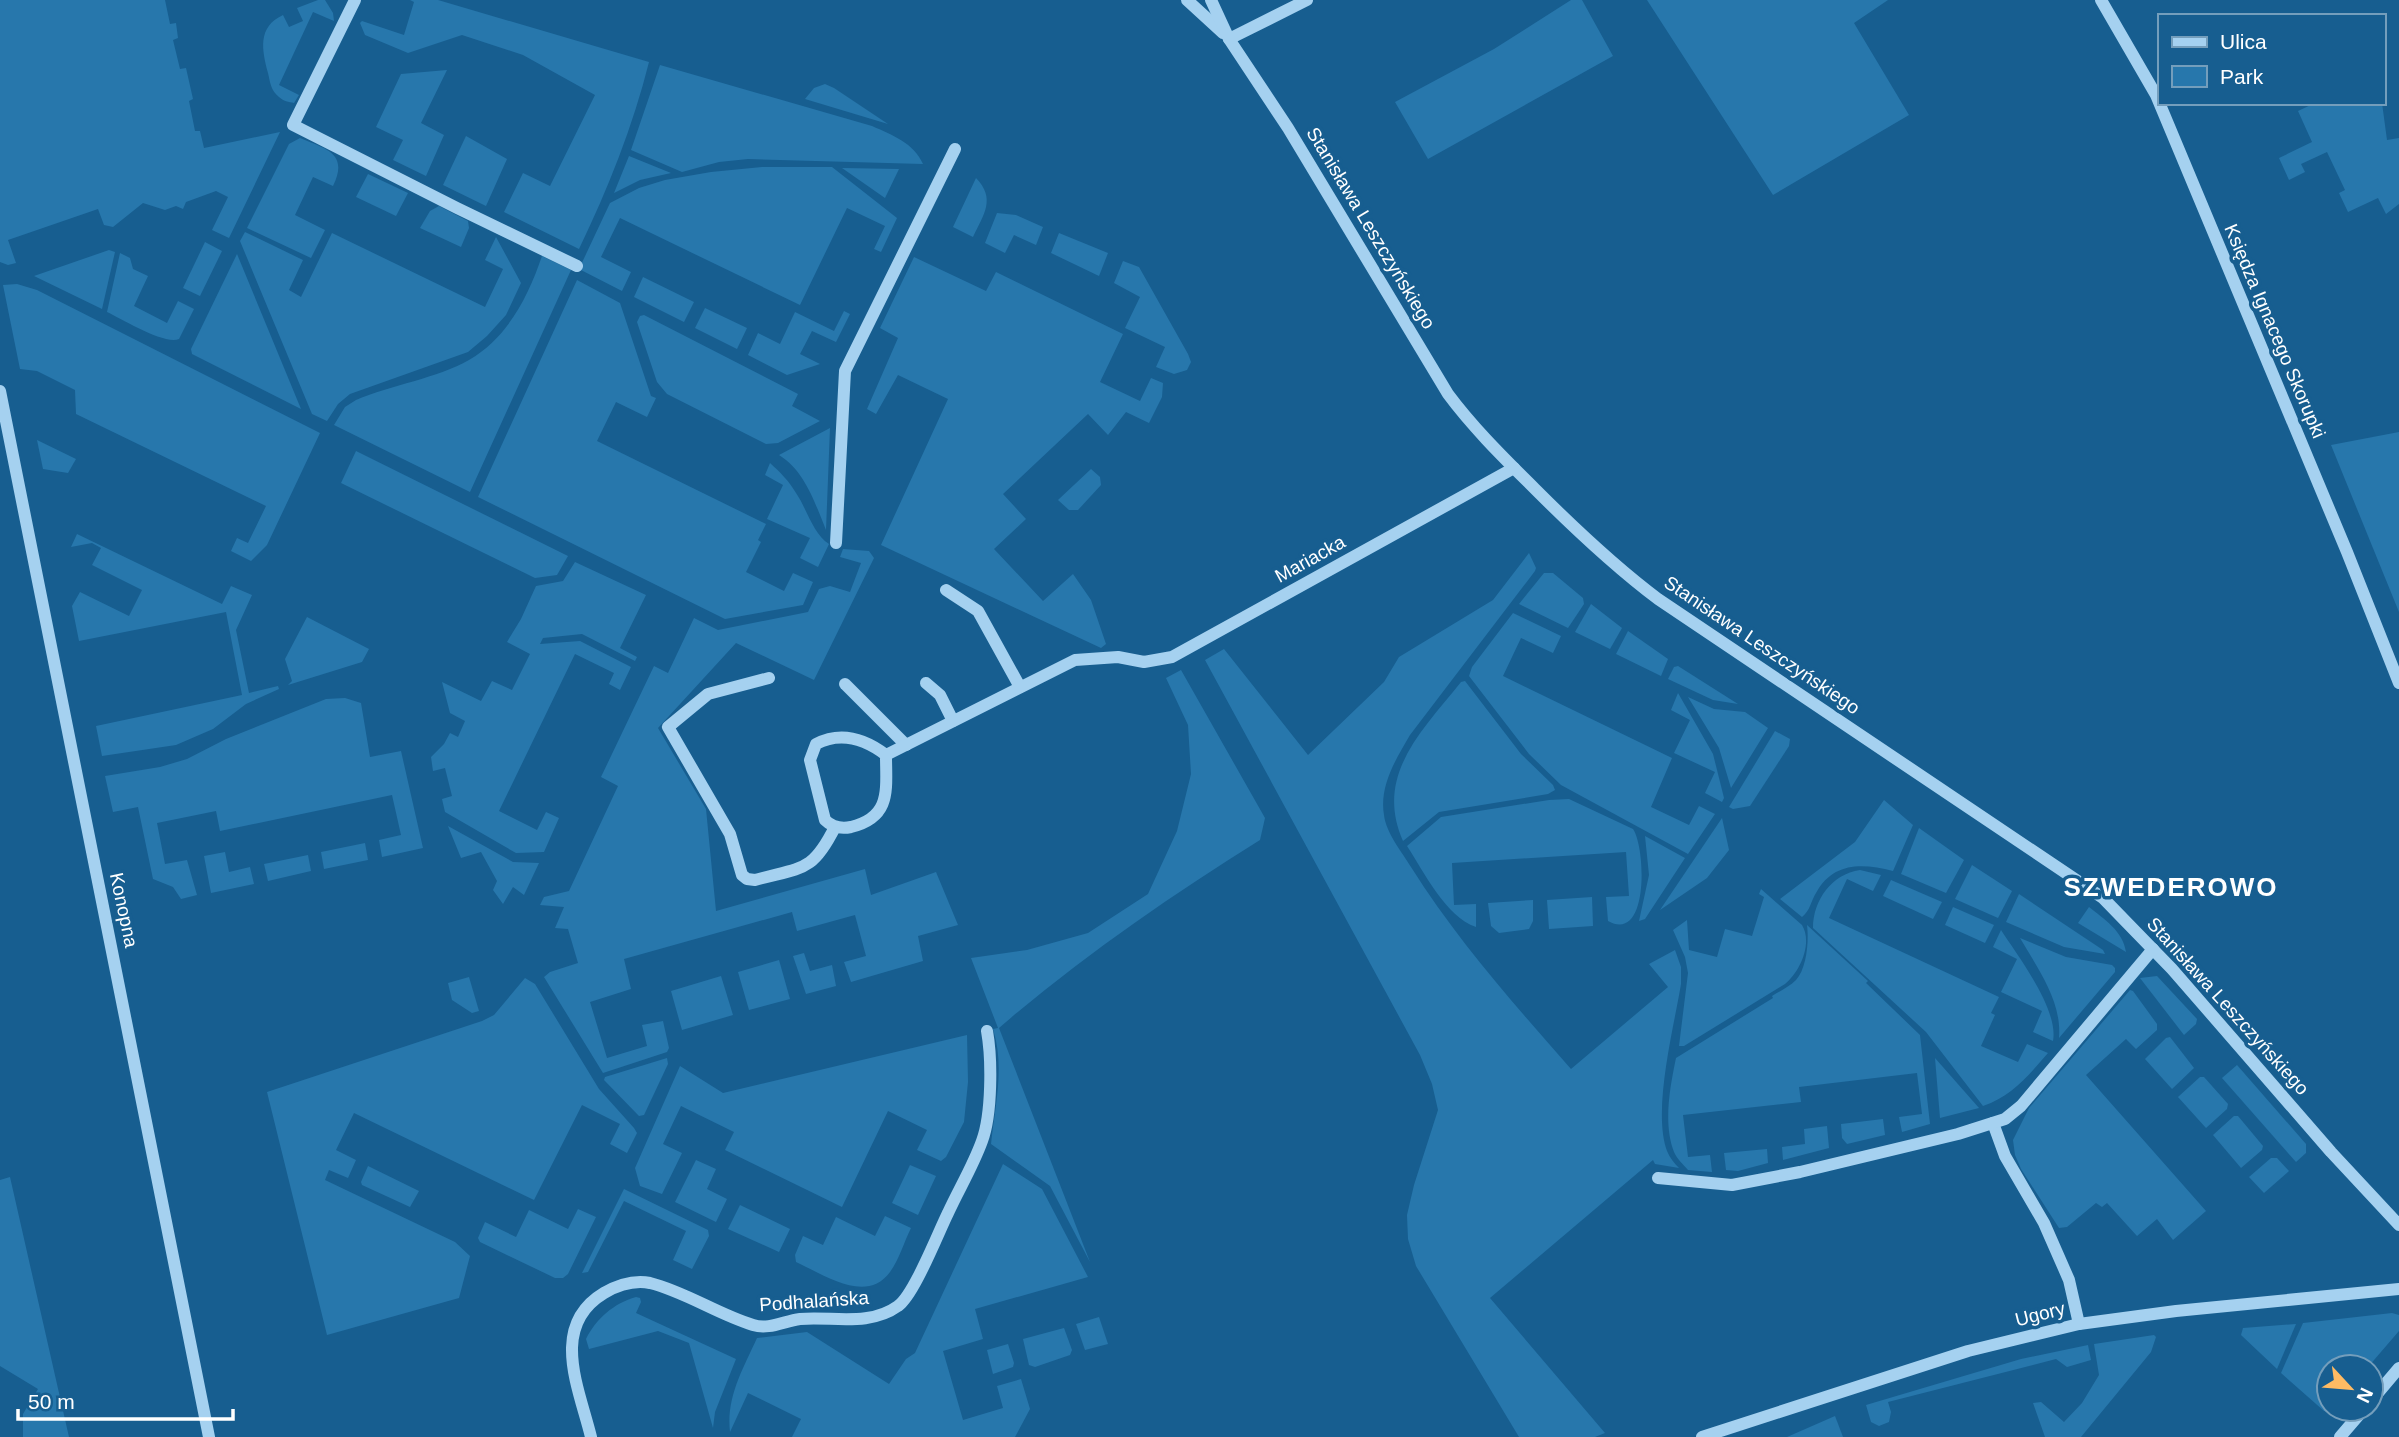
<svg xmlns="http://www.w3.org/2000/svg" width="2399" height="1437" font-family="Helvetica,sans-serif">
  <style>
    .green { fill: #2777ac }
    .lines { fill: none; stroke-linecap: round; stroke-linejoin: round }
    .minor { stroke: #a5d1f0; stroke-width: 12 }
    .labels { text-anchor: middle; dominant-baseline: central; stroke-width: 7; stroke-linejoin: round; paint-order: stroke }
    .street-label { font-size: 19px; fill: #fff; stroke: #175e90 }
    .district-label { font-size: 26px; font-weight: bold; letter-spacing: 2px; fill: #fff; stroke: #175e90 }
  </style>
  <rect width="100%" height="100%" fill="#175e90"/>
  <g class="green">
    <polygon points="0,0 165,0 170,24 176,23 178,38 173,40 180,69 186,68 193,99 189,101 195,131 200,131 204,148 280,132 229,238 212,230 228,197 216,191 186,202 183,209 176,206 165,210 143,203 113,227 104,225 98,209 8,240 16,263 8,265 0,262"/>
    <path d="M318 0H325L333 13 334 21 313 12 279 85 299 95 294 103C289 102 283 101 279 97 271 91 270 82 268 73 262 50 257 27 283 15L289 27 303 21 297 8Z"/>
    <path d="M410 0H438L649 62C633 126 608 189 579 249L504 212 523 173 550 186 595 95 523 55 462 35 408 53 365 35 360 23 362 21 404 35 414 2Z"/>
    <polygon points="1571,0 1582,0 1613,56 1428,159 1395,102 1494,49"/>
    <polygon points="1647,0 1888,0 1854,23 1909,115 1773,195"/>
    <path d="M660 65 872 126C892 135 914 143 923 164L748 159 719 162 682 172 631 150Z"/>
    <polygon points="447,70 421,123 444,135 426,176 393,160 403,140 376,127 401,74"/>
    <polygon points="825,84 834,88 888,124 805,99 814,88"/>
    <polygon points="2315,103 2382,103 2387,140 2399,138 2399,204 2386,214 2378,198 2348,212 2339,193 2345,190 2327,152 2301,164 2305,172 2289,180 2279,158 2312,142 2298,111"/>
    <polygon points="466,136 507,159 486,206 443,185"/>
    <path d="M300 138C326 149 349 153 333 186L313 177 295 215 325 230 311 258 247 228 289 144Z"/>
    <polygon points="629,156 671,173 640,180 614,193"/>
    <polygon points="762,167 832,167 897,218 881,252 874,249 885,226 847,208 800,305 620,218 601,257 631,272 622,291 579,269 610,203 639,188 665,180 711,172"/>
    <polygon points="842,168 899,169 885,198"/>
    <polygon points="368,174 408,193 396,216 356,197"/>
    <path d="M976 178C996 199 984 214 973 237L953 227Z"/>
    <polygon points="439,206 468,221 469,228 461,247 420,228 430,211"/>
    <polygon points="997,213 1016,215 1043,227 1036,245 1014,235 1005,253 985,243"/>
    <polygon points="245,232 303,260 289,290 301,297 332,233 485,307 503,269 485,260 496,237 521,283 506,315 487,336 468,352 350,394 338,404 327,421 312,414 240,241"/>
    <polygon points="1059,233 1108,253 1099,276 1051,253"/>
    <polygon points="205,242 222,251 200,296 183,288"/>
    <polygon points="109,250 115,252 102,309 34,276"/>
    <path d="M120 253 130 258 133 269 148 276 134 306 167 323 178 301 194 309 179 339C164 345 122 319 107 312Z"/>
    <polygon points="237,254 301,409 192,354 191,349"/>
    <path d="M542 256 571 270 470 492 334 425 345 407 356 400C391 385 438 378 469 360 508 337 528 297 542 256Z"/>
    <polygon points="914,257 986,291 996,272 1123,334 1100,382 1140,401 1151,378 1163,383 1162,397 1149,423 1126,412 1108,435 1088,414 1003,494 1026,519 994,549 1043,601 1073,574 1091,600 1106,644 1101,648 881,545 948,399 898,375 876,414 867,409 898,338 880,328"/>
    <polygon points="1123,261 1139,267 1188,354 1191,362 1187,370 1174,374 1156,367 1165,347 1125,328 1140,297 1114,283"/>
    <polygon points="643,277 694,302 684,322 634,297"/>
    <polygon points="577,280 620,303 651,396 656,398 647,417 616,402 597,441 766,524 758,540 761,542 746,572 784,591 793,573 813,582 803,605 725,619 478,497"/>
    <polygon points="17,284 37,290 320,433 267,545 251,561 231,551 237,538 248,543 266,506 76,414 75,390 37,371 20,369 3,285"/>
    <polygon points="705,308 747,328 737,349 695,328"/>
    <polygon points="844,311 850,314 836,342 812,331 800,354 820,364 787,375 748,355 758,333 780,344 795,312 834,331"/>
    <polygon points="644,315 798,394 792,406 820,421 778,443 766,444 667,394 657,382 637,322 640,316"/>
    <path d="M830 428 826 530C815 503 805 471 779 455Z"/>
    <polygon points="2399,432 2399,612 2331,445"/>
    <polygon points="37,440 76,459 68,473 43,469"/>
    <polygon points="356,451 568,556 557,575 535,578 341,483"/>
    <path d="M770 463C780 472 789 481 796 493 807 509 813 534 829 544L818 567 800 558 810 538 767 519 783 485 765 475Z"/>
    <polygon points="1091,469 1100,477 1101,485 1078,510 1069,510 1058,500"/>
    <polygon points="77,534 222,604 231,586 252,595 236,630 249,693 278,686 279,689 246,704 213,729 176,745 102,756 96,726 242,695 226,612 79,641 72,606 80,592 129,616 142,590 92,565 101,548 92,543 71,547"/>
    <polygon points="843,549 869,551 874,558 814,680 736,643 658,728 706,809 716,911 865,869 871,895 936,872 958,925 918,936 923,961 851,982 844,962 866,956 855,915 797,931 792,912 624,959 631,989 590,1002 607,1058 647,1046 642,1025 663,1021 669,1048 667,1052 603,1073 544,977 550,972 578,963 568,929 555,928 564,907 540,905 544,897 569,891 618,786 601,777 654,666 668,673 694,618 718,630 808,612 819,589 830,586 850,592 861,563 840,557"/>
    <path d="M1529 553 1536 568 1535 571 1410 735C1396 759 1379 786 1384 815 1386 833 1402 852 1411 867 1457 940 1514 1004 1571 1069L1668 987 1649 964 1675 950 1681 967V984C1674 1027 1652 1110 1667 1151 1670 1158 1674 1163 1679 1168L1655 1164 1653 1160 1490 1298 1605 1433 1595 1437H1519L1416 1266 1408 1239 1407 1215 1414 1185 1438 1110 1432 1084 1420 1055 1205 660 1224 649 1308 755 1384 682 1399 657 1493 600Z"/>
    <polygon points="575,562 646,595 620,648 637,657 635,661 582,634 543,638 540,644 580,641 631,667 620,690 609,684 614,673 575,654 499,811 537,830 546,812 559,818 544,852 516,853 445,812 442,799 452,796 445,768 433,771 431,757 444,744 450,733 458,737 465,721 450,713 442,682 481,701 492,681 512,690 530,654 507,642 521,619 536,586 563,581"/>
    <polygon points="1544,573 1553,573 1583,598 1584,604 1568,628 1519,604"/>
    <polygon points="1591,604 1622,628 1610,649 1575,632"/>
    <polygon points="1513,613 1561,636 1553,653 1521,638 1503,676 1672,758 1651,807 1689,825 1699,806 1715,814 1688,854 1561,785 1529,754 1469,676 1472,667"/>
    <polygon points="307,617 369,649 362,662 288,685 292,681 285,659"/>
    <polygon points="1628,631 1668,659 1661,676 1616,654"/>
    <polygon points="1678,666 1738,704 1713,700 1668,679 1674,667"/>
    <path d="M1181 670 1265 818 1260 840C1169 897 1080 958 999 1028L1090 1262 1050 1186 991 1144C995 1106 1005 1067 993 1029L998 1028 971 958 1027 950 1088 933 1148 894 1177 831 1191 774 1188 725 1166 678Z"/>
    <path d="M1465 681 1521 754 1553 785 1555 790 1548 794 1439 812 1403 841C1374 775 1422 731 1461 682Z"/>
    <polygon points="1678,693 1713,754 1724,798 1722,802 1705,793 1715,772 1674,753 1690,720 1671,710"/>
    <polygon points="1688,697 1714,709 1745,712 1768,728 1731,788 1719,748"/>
    <polygon points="345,698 361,703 370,757 401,751 423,848 382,857 379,840 401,835 392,795 220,831 216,811 157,823 165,864 187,860 197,895 181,899 173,887 153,879 138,807 113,812 105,776 160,767 187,759 226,739 326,699"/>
    <polygon points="1775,731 1790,739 1789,746 1750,806 1733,809 1729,807"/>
    <path d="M1569 799 1633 829C1646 848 1649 944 1608 921L1606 897 1629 896 1626 852 1452 863 1454 905 1476 904V927C1446 917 1424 872 1407 846L1441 817 1549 800Z"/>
    <path d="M1884 800 1913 825 1893 871C1862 863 1833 862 1816 893 1811 901 1810 911 1802 917L1780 899 1855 842Z"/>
    <polygon points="1722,818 1729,850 1707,878 1660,910"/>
    <polygon points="448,826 513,862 539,863 524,895 513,887 503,904 493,890 497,881 481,852 461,858"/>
    <polygon points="1919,828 1964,860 1946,893 1901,874"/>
    <polygon points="1645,836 1685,858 1645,919 1639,921 1649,875"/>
    <polygon points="365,843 368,860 324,869 321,852"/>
    <polygon points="225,852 229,872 250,867 254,884 211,893 204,856"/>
    <polygon points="308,855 311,871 268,881 264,864"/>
    <polygon points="1972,865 2012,891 1998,918 1955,899"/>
    <path d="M1860 870 1881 875 1873 891 1847 879 1829 918 1999 997 1991 1013 1995 1015 1981 1046 2018 1062 2027 1044 2048 1053C2028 1076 2012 1096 1983 1106L1926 1032 1813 928C1813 900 1832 874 1860 870Z"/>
    <polygon points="1891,880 1942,902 1933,919 1883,896"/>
    <path d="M1761 889 1802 925C1813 943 1800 972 1785 984L1684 1046H1679L1688 973 1685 957 1673 930 1687 920 1689 950 1717 957 1725 929 1752 936 1764 897 1759 894Z"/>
    <polygon points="2019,894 2103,950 2105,954 2064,947 2006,922"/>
    <polygon points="1592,897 1593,926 1549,929 1547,900"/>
    <polygon points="1533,900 1533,921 1529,929 1499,933 1491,926 1488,903"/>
    <polygon points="1953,907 1994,925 1985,943 1945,925"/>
    <path d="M2089 907C2104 919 2123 931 2126 952L2078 923Z"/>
    <path d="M1807 925 1868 981 1866 983 1920 1035 1930 1124 1902 1132 1899 1117 1922 1114 1917 1073 1799 1087 1801 1102 1683 1115 1688 1157 1710 1155 1712 1172 1688 1170C1683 1164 1677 1159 1674 1152 1663 1124 1670 1087 1676 1058L1773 998 1772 996C1780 991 1789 987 1796 980 1807 968 1809 940 1807 925Z"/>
    <path d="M2001 930C2018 956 2059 1010 2053 1041L2033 1032 2042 1011 2001 992 2017 959 1993 947Z"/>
    <path d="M2020 938 2066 957 2112 965 2115 968V972L2059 1038C2062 1001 2038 969 2020 938Z"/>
    <polygon points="804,953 810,971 832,965 836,986 806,994 793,956"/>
    <polygon points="779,960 790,999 749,1010 738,972"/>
    <polygon points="721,976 733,1015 682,1030 671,991"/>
    <polygon points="2157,976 2197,1019 2196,1024 2184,1035 2140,978"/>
    <polygon points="469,977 479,1011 472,1013 452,1000 448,983"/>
    <polygon points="525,978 535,984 599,1089 634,1128 637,1133 627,1153 610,1144 620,1124 582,1105 534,1200 354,1113 336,1150 356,1160 348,1178 329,1170 325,1180 455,1242 470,1256 459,1298 327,1335 267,1092 482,1021 494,1015"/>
    <polygon points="2130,990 2133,991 2157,1024 2157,1030 2136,1049 2126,1039 2086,1075 2206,1211 2173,1240 2157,1219 2137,1236 2107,1203 2102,1207 2096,1203 2067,1227 2059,1228 2021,1169 2015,1155 2013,1140 2029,1108"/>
    <polygon points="967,1035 968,1082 964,1122 946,1157 941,1161 917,1150 927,1130 888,1111 842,1207 725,1150 734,1132 681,1106 663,1144 682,1153 662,1194 640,1186 635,1168 680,1066 723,1093"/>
    <polygon points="2170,1037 2194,1068 2172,1089 2145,1059 2166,1038"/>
    <polygon points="667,1058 668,1064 644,1115 639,1116 604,1080 605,1077"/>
    <polygon points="1935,1058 1979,1108 1940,1118"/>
    <polygon points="2237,1065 2306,1144 2306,1153 2296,1162 2222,1078"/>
    <polygon points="2200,1077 2204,1077 2228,1104 2227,1109 2206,1128 2178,1097"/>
    <polygon points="2234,1116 2238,1116 2263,1146 2262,1150 2241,1168 2213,1135"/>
    <polygon points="1883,1119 1885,1135 1847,1144 1842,1138 1841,1124"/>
    <polygon points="1827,1126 1829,1148 1783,1160 1782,1147 1805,1144 1804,1129"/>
    <polygon points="1767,1149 1768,1163 1738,1171 1726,1170 1724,1153"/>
    <polygon points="2271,1158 2277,1158 2289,1171 2264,1193 2249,1177"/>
    <polygon points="696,1160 716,1169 707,1189 727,1199 716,1222 675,1202"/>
    <path d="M1003 1164 1042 1189 1088 1277 975 1309 983 1339 943 1351 963 1420 1003 1408 997 1386 1021 1379 1030 1409 1015 1437H792L801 1419 748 1393 730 1432C726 1397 743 1369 757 1338L807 1332 889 1384 906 1359 915 1353Z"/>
    <polygon points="910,1165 936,1176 918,1215 892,1203"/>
    <polygon points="368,1166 419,1191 410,1207 362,1185 361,1182"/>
    <polygon points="10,1177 69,1437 23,1437 23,1414 38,1389 0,1366 0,1180"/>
    <polygon points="624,1189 708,1230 709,1236 692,1269 673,1260 686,1231 624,1201 588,1272 582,1273"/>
    <polygon points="740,1205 790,1229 779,1252 728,1229"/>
    <polygon points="578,1209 596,1217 568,1274 563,1278 555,1278 480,1242 478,1238 485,1222 516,1237 529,1210 568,1229"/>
    <path d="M885 1216 911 1228C904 1242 899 1260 890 1272 866 1305 823 1274 796 1262L795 1255 803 1236 823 1245 836 1217 875 1236Z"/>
    <path d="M636 1297 640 1298 641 1302 636 1313 736 1359 715 1412 713 1428 689 1343 658 1331 589 1349 586 1339C596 1319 614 1303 636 1297Z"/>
    <polygon points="2392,1313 2399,1315 2399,1331 2368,1367 2329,1367 2329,1409 2331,1409 2329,1411 2324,1411 2281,1373 2303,1323"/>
    <polygon points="1099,1317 1108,1344 1085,1350 1076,1324"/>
    <polygon points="2296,1324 2277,1369 2241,1335 2243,1328"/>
    <polygon points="1064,1328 1072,1350 1070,1355 1035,1367 1029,1365 1023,1339"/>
    <polygon points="2154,1335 2156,1337 2151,1352 2081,1437 2045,1437 2033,1403 2041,1402 2064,1422 2082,1403 2099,1375 2094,1344"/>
    <polygon points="1008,1344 1014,1363 1013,1367 993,1374 987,1350"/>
    <polygon points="2088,1345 2091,1360 2067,1367 2056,1359 1888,1402 1891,1412 1889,1422 1879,1426 1871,1422 1866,1405 2021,1359"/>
    <polygon points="1835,1416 1843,1437 1787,1437"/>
  </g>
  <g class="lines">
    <g class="minor">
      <polyline points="355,0 293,125 457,208 577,266"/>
      <polyline points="1187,0 1223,33"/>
      <path d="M1211 0 1229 39 1288 128 1448 394C1474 429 1506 460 1536 490 1575 529 1614 566 1658 599L2103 898 2172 969 2331 1152 2399 1225"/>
      <polyline points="2101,0 2156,95 2347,552 2399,683"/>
      <polyline points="1229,39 1307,0"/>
      <polyline points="0,391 209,1437"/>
      <polyline points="836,543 845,371 955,149"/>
      <polyline points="946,590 978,611 1020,687"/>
      <path d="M769 678 708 694 668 727 730 834 742 875 747 879 755 880C802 867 812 873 835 827"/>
      <polyline points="926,683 940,695 953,721"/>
      <polyline points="845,684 906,745"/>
      <path d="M886 755C865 739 841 731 816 744L810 760 825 820C832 827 841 829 851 827 892 817 886 789 886 755L1075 660 1118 657 1144 662 1172 657 1514 468"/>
      <polyline points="1993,1123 2005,1156 2044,1223 2069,1280 2079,1324"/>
      <polyline points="1658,1178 1732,1185 1800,1172 1958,1134 2005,1119 2021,1106 2153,949"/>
      <polyline points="2371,1401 2399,1368"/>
      <path d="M591 1437C579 1388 549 1326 604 1293 618 1285 634 1280 650 1283 686 1292 717 1314 753 1325 769 1330 784 1321 800 1319 832 1316 869 1327 898 1306 914 1295 938 1233 948 1213 959 1189 973 1166 982 1141 992 1114 992 1059 987 1031"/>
      <polyline points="1702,1437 1968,1351 2079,1324 2176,1311 2399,1289"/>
      <polyline points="2340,1437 2364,1409"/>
    </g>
  </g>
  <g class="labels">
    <g class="street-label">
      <text transform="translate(1371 228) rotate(59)">Stanisława Leszczyńskiego</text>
      <text transform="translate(2275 331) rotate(67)">Księdza Ignacego Skorupki</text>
      <text transform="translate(1310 559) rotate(-29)">Mariacka</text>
      <text transform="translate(1762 645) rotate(34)">Stanisława Leszczyńskiego</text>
      <text transform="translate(124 910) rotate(78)">Konopna</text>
      <text transform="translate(2228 1006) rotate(48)">Stanisława Leszczyńskiego</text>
      <text transform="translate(814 1301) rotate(-4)">Podhalańska</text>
      <text transform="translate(2040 1314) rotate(-14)">Ugory</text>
    </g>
    <g class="district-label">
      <text x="2171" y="887">SZWEDEROWO</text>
    </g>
  </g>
  <rect x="2158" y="14" width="228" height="91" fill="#175e90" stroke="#749ebc" stroke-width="2"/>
  <rect x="2172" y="37" width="35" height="10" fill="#a5d1f0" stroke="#749ebc" stroke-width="2"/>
  <text x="2220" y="49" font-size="21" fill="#ffffff">Ulica</text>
  <rect x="2172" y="66" width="35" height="21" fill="#2777ac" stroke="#749ebc" stroke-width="2"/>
  <text x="2220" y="84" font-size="21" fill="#ffffff">Park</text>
  <g transform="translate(2350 1388) rotate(116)"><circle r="33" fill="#175e90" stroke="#749ebc" stroke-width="2"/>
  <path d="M0-5L12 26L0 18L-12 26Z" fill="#ffbb63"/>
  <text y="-10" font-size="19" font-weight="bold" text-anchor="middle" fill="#ffffff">N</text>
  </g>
  <path d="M18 1409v10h215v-10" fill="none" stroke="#ffffff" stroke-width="3.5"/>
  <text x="28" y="1409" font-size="21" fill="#ffffff" stroke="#175e90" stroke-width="5" paint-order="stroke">50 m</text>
</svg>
